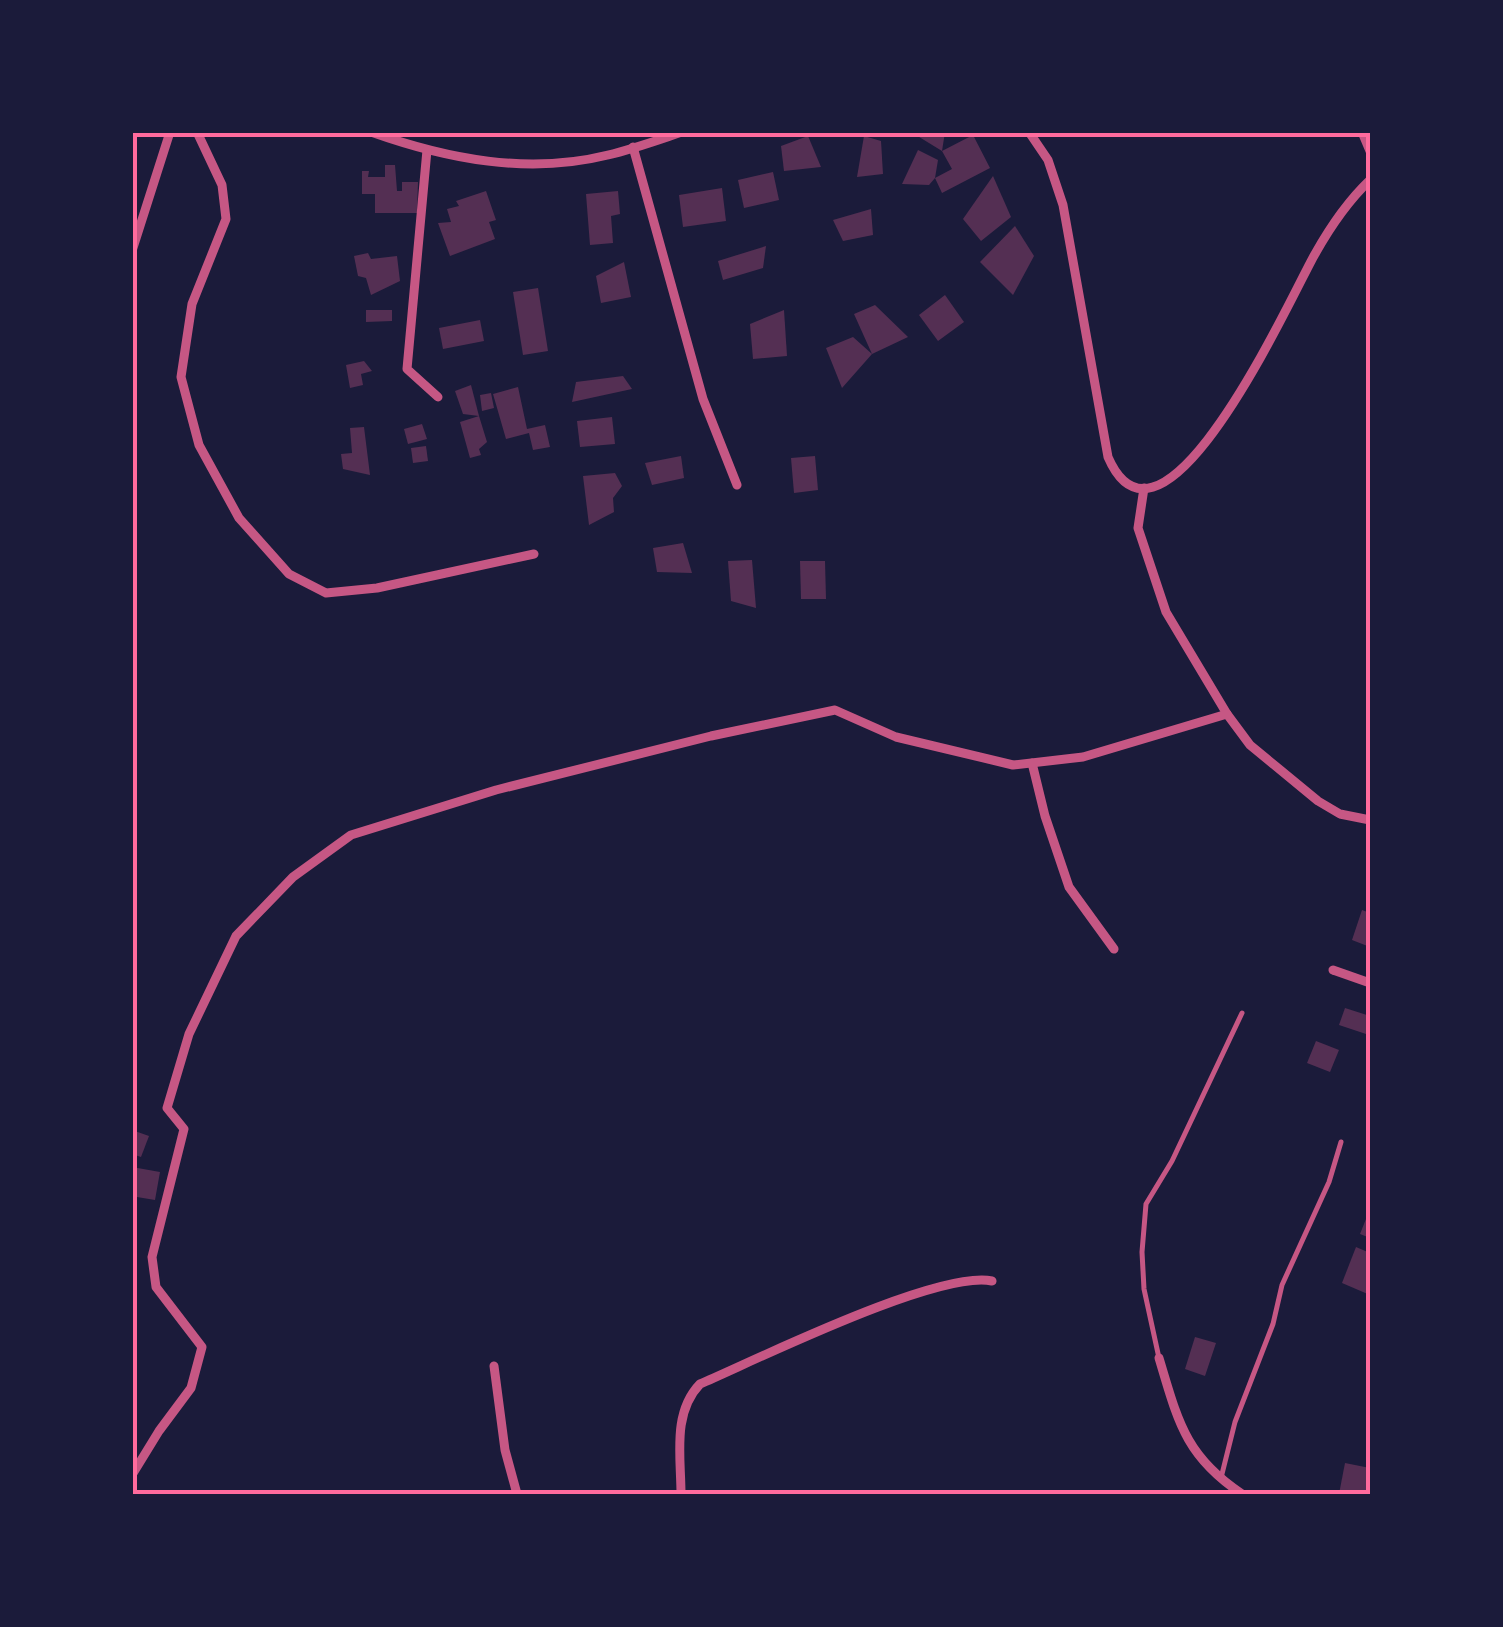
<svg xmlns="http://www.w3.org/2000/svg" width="1503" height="1627" font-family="Figtree,sans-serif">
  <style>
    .building { fill: #542f53 }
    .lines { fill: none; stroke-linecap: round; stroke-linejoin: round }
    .service { stroke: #c65784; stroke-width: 5 }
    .minor { stroke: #c65784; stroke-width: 9 }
    .neatline { fill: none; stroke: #ff6b9d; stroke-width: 4 }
  </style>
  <rect width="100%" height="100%" fill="#1b1b3a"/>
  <g class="building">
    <polygon points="911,132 945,132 942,151 973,135 990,168 942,193 935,178 952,169 942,151"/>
    <polygon points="808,136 821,167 784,171 781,146"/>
    <polygon points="864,136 881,141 883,174 857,177"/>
    <polygon points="918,150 938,160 935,178 929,185 902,184"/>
    <polygon points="385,165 395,165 397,191 402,191 402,182 418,182 417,213 375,213 375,194 362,194 362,171 369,171 368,177 385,177"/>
    <polygon points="773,172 779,200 744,208 738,180"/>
    <polygon points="993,176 1011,217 981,241 963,219"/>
    <polygon points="722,188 726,221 683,227 679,195"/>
    <polygon points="486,191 496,220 489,222 495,239 450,256 438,223 451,222 447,209 459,206 456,201"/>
    <polygon points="618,191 620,214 611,216 613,243 590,245 586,194"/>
    <polygon points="871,209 873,235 843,241 833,220"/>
    <polygon points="1015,226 1034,256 1013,295 980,262"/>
    <polygon points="766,246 763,268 723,280 718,261"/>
    <polygon points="368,253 371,259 397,256 400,281 371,295 366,278 358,276 354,256"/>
    <polygon points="624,262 631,297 601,303 596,276"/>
    <polygon points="538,288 548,351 523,355 513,292"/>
    <polygon points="945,295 964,322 938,341 919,315"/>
    <polygon points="875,305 908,337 872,354 842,388 826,348 853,337 872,354 854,314"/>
    <polygon points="366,310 392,310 392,321 366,322"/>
    <polygon points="784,310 787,356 753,359 750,324"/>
    <polygon points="480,320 484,341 443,349 439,328"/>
    <polygon points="364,361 372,371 361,374 363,385 350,388 346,365"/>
    <polygon points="623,376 632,389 572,402 576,382"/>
    <polygon points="471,385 479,416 463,414 455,391"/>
    <polygon points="518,387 527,429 545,425 550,447 533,450 529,433 506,439 493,394"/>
    <polygon points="491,393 494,408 482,411 480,395"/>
    <polygon points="479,416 487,442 479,449 481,455 470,458 460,422"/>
    <polygon points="612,417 615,444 580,447 577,421"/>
    <polygon points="422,424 427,439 408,444 404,429"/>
    <polygon points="364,427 370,475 343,469 341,454 352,453 350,428"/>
    <polygon points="426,446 428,461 413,463 411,448"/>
    <polygon points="681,456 684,478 652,485 645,463"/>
    <polygon points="815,456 818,490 794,493 791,458"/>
    <polygon points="615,473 622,486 613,498 614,512 589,525 583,476"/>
    <polygon points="683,543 692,573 657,572 653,548"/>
    <polygon points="752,560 756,608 731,601 728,561"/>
    <polygon points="800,561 825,561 826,599 801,599"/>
    <polygon points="1362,910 1370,913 1370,947 1352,940"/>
    <polygon points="1345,1008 1370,1016 1369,1035 1339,1025"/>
    <polygon points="1316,1041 1339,1050 1330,1072 1307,1063"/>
    <polygon points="132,1130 149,1136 141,1157 132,1154"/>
    <polygon points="132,1167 160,1172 155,1200 137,1197 136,1203 132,1203"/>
    <polygon points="1370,1209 1370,1238 1360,1234"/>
    <polygon points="1356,1247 1370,1253 1370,1295 1342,1283"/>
    <polygon points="1195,1337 1216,1343 1205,1376 1185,1369"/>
    <polygon points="1345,1463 1370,1468 1370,1494 1339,1494"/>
  </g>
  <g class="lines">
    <g class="service">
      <polyline points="1159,1358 1144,1289 1142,1252 1146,1204 1172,1161 1242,1013"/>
      <polyline points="1221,1478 1235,1422 1273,1324 1282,1285 1329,1182 1341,1142"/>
    </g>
    <g class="minor">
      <polyline points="197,132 222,185 226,219 192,304 181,377 199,445 239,518 289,574 326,593 377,588 534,554"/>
      <path d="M371 132C447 159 528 175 608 155 633 149 658 140 682 132"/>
      <path d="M1029 132 1048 160 1063 205 1108 457C1163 584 1294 290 1315 254 1329 229 1349 200 1370 180"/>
      <polyline points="1362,132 1370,151"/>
      <polyline points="633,147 703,399 737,485"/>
      <polyline points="427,150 407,369 438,397"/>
      <polyline points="132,251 170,132"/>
      <polyline points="1144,488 1138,528 1166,612 1227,714 1250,745 1318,801 1340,814 1370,820"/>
      <polyline points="1032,763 1045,816 1069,887 1114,949"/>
      <polyline points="1333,970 1370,983"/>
      <path d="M1159 1358C1178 1421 1185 1456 1242 1494"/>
      <polyline points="494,1366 505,1450 517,1494"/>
      <polyline points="132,1475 159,1431 191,1388 202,1347 156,1287 152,1257 184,1129 167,1108 189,1034 236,936 293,877 351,835 496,790 711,736 835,710 896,737 1013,765 1083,757 1227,714"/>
      <path d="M681 1494C681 1457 672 1413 700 1384 758 1359 938 1270 992 1281"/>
    </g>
  </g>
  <rect width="1503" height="1627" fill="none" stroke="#1b1b3a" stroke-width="270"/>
  <rect x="135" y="135" width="1233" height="1357" class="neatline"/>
</svg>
